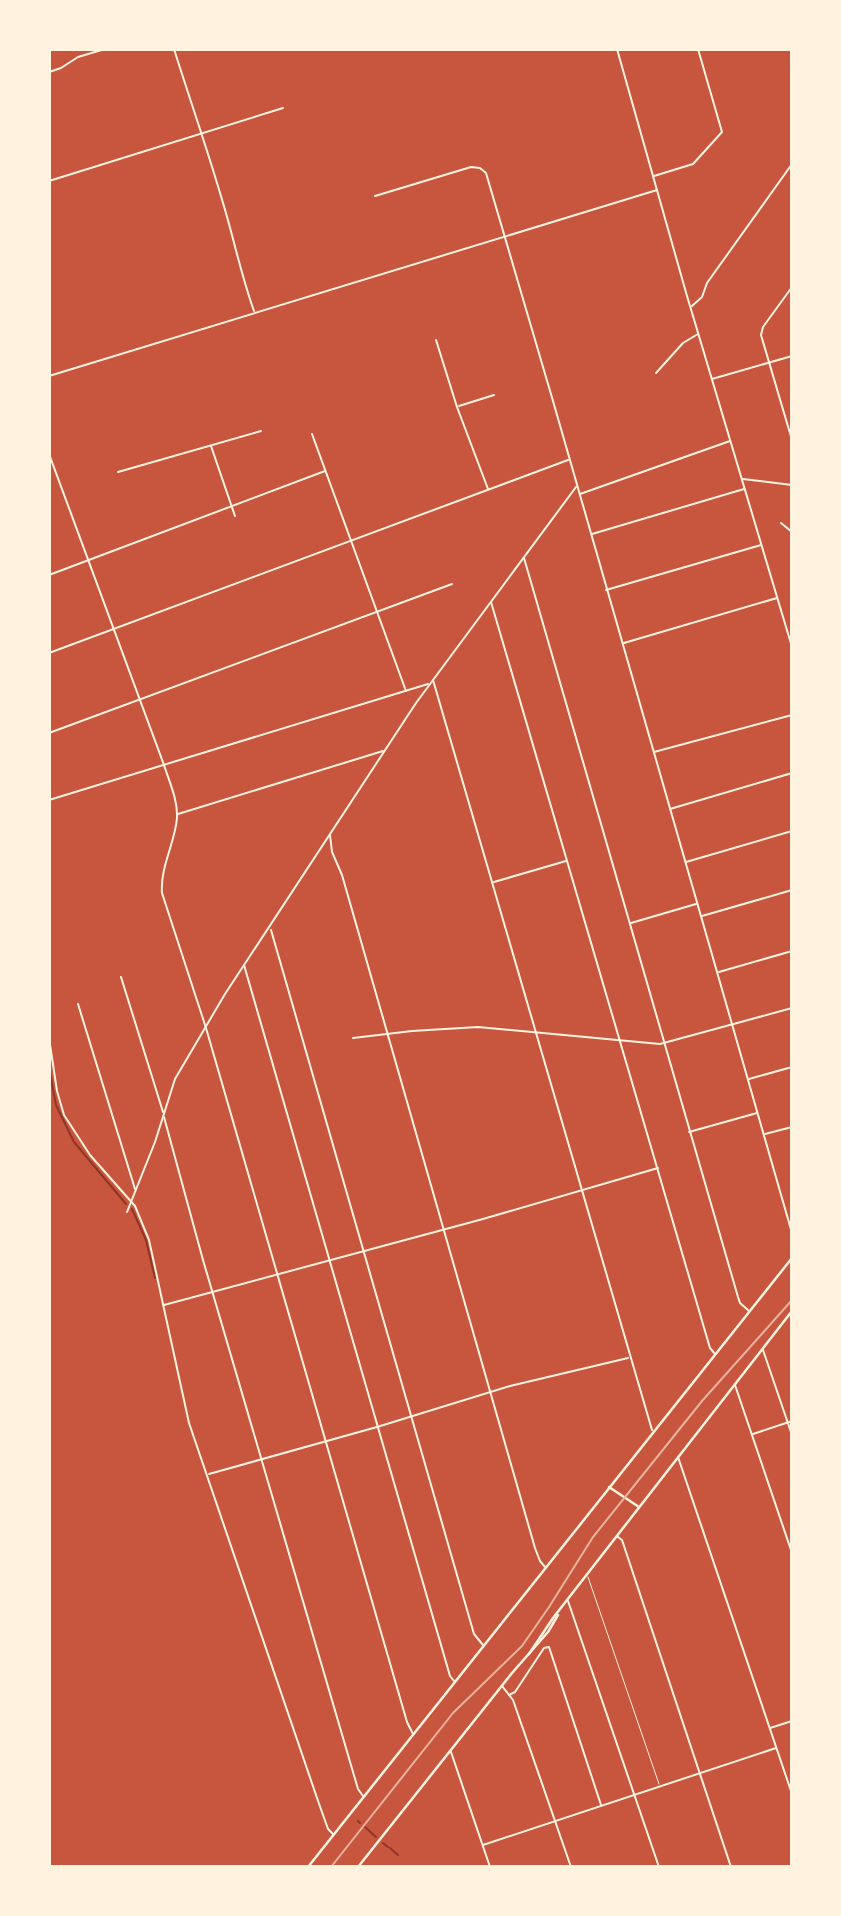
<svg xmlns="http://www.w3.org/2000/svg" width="841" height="1916" font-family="'PT Sans Narrow',sans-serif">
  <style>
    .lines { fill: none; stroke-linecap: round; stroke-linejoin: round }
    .stream { stroke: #8f3625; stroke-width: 2 }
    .service { stroke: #fff3e0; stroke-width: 1 }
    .minor { stroke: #fff3e0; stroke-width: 2 }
    .tertiary { stroke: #fff3e0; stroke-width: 2 }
    .secondary { stroke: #fff3e0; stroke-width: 2.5 }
    .rail { stroke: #e9b49f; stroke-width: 2 }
  </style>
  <rect width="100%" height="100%" fill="#c8553d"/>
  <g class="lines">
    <g class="stream">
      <polyline points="49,1068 56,1105 74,1142 126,1204"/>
      <polyline points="132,1209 146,1240 155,1278"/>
      <polyline points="358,1821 360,1823"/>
      <polyline points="365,1827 376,1837"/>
      <polyline points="383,1843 388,1847"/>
      <polyline points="390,1848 398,1855"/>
    </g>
    <polyline class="service" points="588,1577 659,1784"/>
    <g class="minor">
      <path d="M174 49C190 100 208 151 223 203 234 239 241 275 254 311"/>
      <polyline points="49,72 61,68 78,57 105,49"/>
      <polyline points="654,176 693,164 722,132 698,49"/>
      <polyline points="49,181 283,108"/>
      <polyline points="375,196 471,167 480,168 486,173 553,401 792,1233"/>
      <polyline points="792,287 763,327 761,335 792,440"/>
      <polyline points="692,306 702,297 707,283 792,164"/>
      <polyline points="436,340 457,407 488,489"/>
      <polyline points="656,373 683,343 698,334"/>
      <polyline points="49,376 657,190"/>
      <polyline points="712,379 792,356"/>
      <polyline points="459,406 494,395"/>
      <polyline points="312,434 406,691"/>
      <polyline points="211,446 235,516"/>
      <path d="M49 454 164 765C169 781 178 800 177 818 175 843 160 867 162 893L206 1028 407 1722 413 1734"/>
      <polyline points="118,472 261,431"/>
      <polyline points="743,479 792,485"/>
      <polyline points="580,494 730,441"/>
      <polyline points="781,523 792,532"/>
      <polyline points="592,534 744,489"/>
      <polyline points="524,558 738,1297 740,1303 749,1311"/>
      <polyline points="49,575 325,471"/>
      <polyline points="606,590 761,545"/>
      <polyline points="491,602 710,1348 715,1354"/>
      <polyline points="624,643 777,598"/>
      <polyline points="49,653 568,460"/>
      <polyline points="433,680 652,1430"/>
      <polyline points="49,733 452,584"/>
      <polyline points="654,752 792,715"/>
      <polyline points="49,800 428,684"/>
      <polyline points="670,809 792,773"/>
      <polyline points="178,814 383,751"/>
      <polyline points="330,835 332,852 342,875 535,1548 540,1561 545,1567"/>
      <polyline points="686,862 792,831"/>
      <polyline points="494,882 566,861"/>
      <polyline points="702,916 792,890"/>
      <polyline points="631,923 696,904"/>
      <polyline points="271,930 474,1634 483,1645"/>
      <polyline points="244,965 450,1676 454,1681"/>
      <polyline points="719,972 792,951"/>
      <polyline points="121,977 163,1112"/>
      <polyline points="78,1004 135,1189"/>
      <polyline points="49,1038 57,1091 64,1115 90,1155 135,1206 149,1240 189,1423 317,1798 328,1829 333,1834"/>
      <polyline points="353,1038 412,1031 478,1027 660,1044 792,1008"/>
      <polyline points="749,1079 792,1067"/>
      <polyline points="164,1117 203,1260 358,1789 363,1796"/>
      <polyline points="689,1132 757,1113"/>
      <polyline points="765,1134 792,1127"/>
      <polyline points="127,1212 155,1142 175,1079 225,994 416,703 576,487"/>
      <polyline points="164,1305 483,1219 658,1168"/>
      <polyline points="763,1350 792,1435"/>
      <polyline points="735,1385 792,1553"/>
      <polyline points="753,1434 792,1421"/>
      <polyline points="678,1457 792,1794"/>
      <polyline points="209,1474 377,1427 510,1386 628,1358"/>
      <polyline points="618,1537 622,1540 731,1867"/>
      <polyline points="568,1601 659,1867"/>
      <polyline points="791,1663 792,1662"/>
      <polyline points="502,1686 513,1700 571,1867"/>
      <polyline points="509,1695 515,1692 544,1648 549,1647 601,1805"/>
      <polyline points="770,1728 792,1721"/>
      <polyline points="451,1752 490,1867"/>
      <polyline points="483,1845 776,1748"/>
    </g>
    <polyline class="tertiary" points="617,49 687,296 792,647"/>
    <g class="secondary">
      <polyline points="609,1487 639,1507"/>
      <polyline points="529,1654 553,1618 792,1311"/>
      <polyline points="308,1867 792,1258"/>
      <polyline points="358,1867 512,1673 548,1632 558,1615"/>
    </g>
    <polyline class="rail" points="331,1867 453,1713 522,1646 549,1607 593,1537 702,1401 792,1300"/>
  </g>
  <rect width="841" height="1916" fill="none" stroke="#fff3e0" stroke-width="102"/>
</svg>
